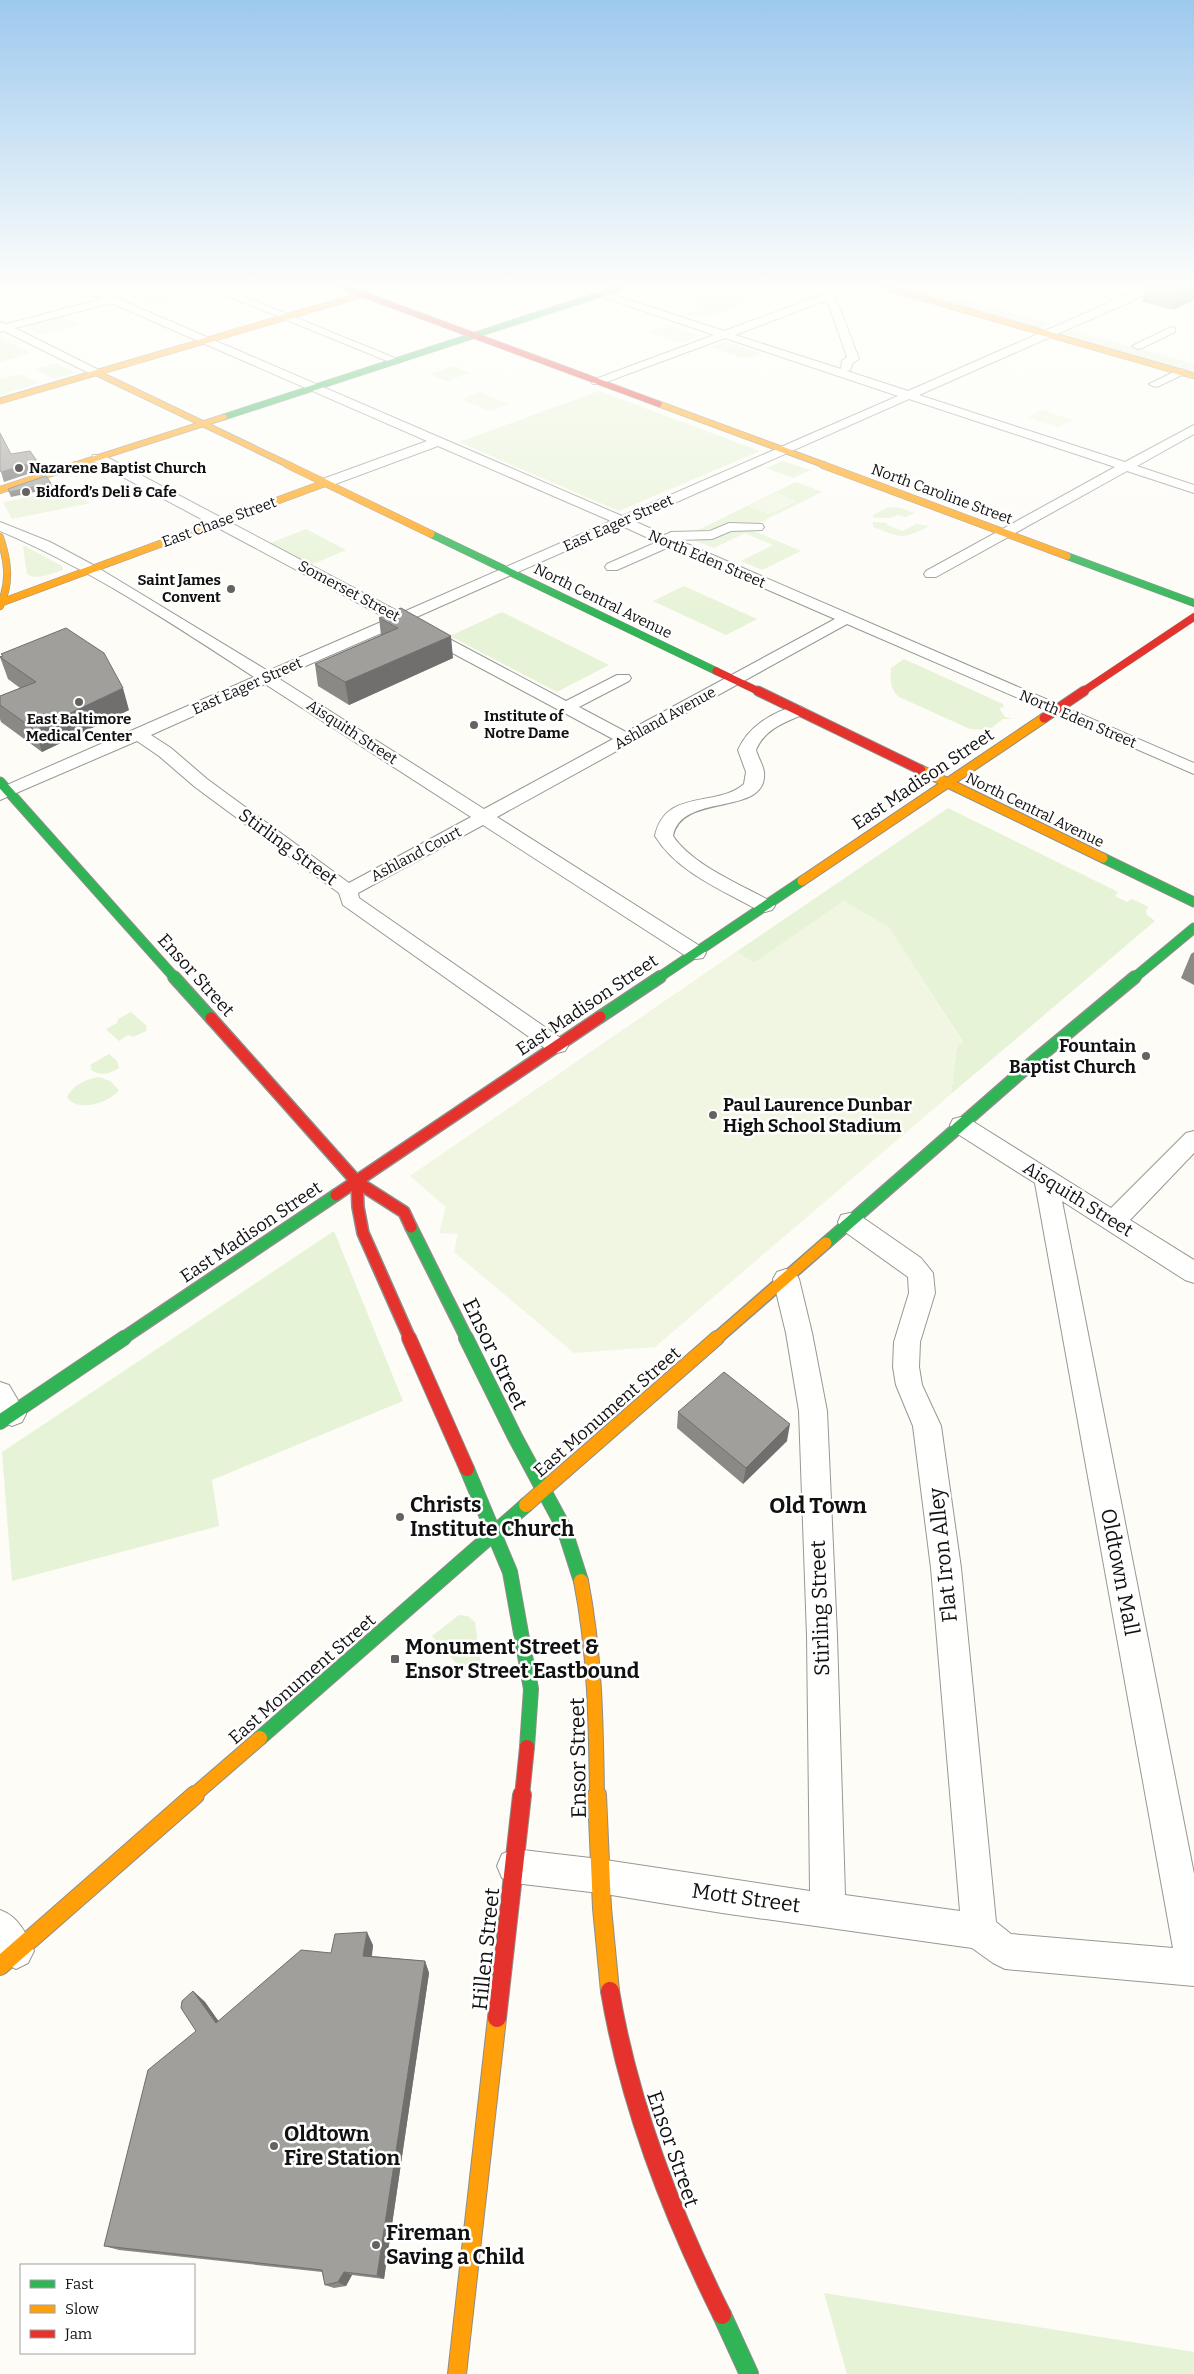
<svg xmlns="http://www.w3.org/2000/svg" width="1194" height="2374" font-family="Bitter,serif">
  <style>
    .green { fill: #e7f3d7 }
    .pitch { fill: #f0f6e1 }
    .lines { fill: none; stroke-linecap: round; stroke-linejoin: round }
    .street-casing { stroke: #979795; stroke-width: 2 }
    .fast-far5-casing { stroke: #8e8d8b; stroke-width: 7 }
    .fast-far4-casing { stroke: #8e8d8b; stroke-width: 8 }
    .fast-far3-casing { stroke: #8e8d8b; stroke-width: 11 }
    .fast-far2-casing { stroke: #8e8d8b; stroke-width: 14 }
    .fast-far1-casing { stroke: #8e8d8b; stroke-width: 16 }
    .fast-casing { stroke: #8e8d8b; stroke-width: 20 }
    .slow-far5-casing { stroke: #8e8d8b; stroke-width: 7 }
    .slow-far4-casing { stroke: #8e8d8b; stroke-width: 8 }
    .slow-far3-casing { stroke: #8e8d8b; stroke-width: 11 }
    .slow-far2-casing { stroke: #8e8d8b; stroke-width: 14 }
    .slow-far1-casing { stroke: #8e8d8b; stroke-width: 16 }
    .slow-casing { stroke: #8e8d8b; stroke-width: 20 }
    .jam-far5-casing { stroke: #8e8d8b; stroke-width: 7 }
    .jam-far4-casing { stroke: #8e8d8b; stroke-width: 8 }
    .jam-far3-casing { stroke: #8e8d8b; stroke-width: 11 }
    .jam-far2-casing { stroke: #8e8d8b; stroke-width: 14 }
    .jam-far1-casing { stroke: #8e8d8b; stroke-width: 16 }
    .jam-casing { stroke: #8e8d8b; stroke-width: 20 }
    .street { fill: #fffffe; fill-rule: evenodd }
    .fast-far5 { stroke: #30b455; stroke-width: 5.5 }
    .fast-far4 { stroke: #30b455; stroke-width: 7 }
    .fast-far3 { stroke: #30b455; stroke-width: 9 }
    .fast-far2 { stroke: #30b455; stroke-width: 11 }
    .fast-far1 { stroke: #30b455; stroke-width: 14 }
    .fast { stroke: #30b455; stroke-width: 18 }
    .slow-far5 { stroke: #ff9f0a; stroke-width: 5.5 }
    .slow-far4 { stroke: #ff9f0a; stroke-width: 7 }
    .slow-far3 { stroke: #ff9f0a; stroke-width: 9 }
    .slow-far2 { stroke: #ff9f0a; stroke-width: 11 }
    .slow-far1 { stroke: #ff9f0a; stroke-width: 14 }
    .slow { stroke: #ff9f0a; stroke-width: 18 }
    .jam-far5 { stroke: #e5322d; stroke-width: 5.5 }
    .jam-far4 { stroke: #e5322d; stroke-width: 7 }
    .jam-far3 { stroke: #e5322d; stroke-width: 9 }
    .jam-far2 { stroke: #e5322d; stroke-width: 11 }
    .jam-far1 { stroke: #e5322d; stroke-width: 14 }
    .jam { stroke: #e5322d; stroke-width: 18 }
    .wall { fill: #8a8986 }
    .shaded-wall { fill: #716f6d }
    .building { fill: #a19f9c; stroke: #716f6d }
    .poi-dot { fill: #646362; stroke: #fff; stroke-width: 2 }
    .labels { text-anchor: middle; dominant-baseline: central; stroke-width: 5; stroke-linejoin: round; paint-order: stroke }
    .far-poi-label { font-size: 15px; font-weight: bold; fill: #111; stroke: #fff; text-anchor: start }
    .far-street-label { font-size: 15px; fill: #111; stroke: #fff }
    .street-label { font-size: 18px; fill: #111; stroke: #fff }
    .poi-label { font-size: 18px; font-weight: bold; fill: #111; stroke: #fff; text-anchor: end }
    .near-street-label { font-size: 21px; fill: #111; stroke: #fff }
    .near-poi-label { font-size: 21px; font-weight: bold; fill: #111; stroke: #fff; text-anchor: start }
    .near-neighbourhood-label { font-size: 22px; font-weight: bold; fill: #111; stroke: #fff }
  </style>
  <rect width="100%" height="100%" fill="#fdfcf7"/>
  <g class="green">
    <polygon points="134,287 203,287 201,288 205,290 151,305 119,291"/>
    <polygon points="893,287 922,287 1052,324 1040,329"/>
    <polygon points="695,288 707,291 756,294 747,298 750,300 735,306 724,313 707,314 697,318 684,315 698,309 698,300 678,294"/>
    <polygon points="62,317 80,325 42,335 25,327"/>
    <polygon points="668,325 700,336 681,343 649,332"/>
    <polygon points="1072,330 1194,364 1194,373 1060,335"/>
    <polygon points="0,337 31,353 0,362"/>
    <polygon points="725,342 761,353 746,359 711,347"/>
    <polygon points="56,363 75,373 54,379 35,369"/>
    <polygon points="453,366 470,373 447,381 430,374"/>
    <polygon points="21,374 38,383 0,395 0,377 2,379"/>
    <polygon points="599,391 760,451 619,511 459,442"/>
    <polygon points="783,461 810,470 793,478 766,468"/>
    <polygon points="796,482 822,492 753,526 754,531 801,551 762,570 741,561 773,545 745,533 714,548 679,534 694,532"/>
    <polygon points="67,489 91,503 12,519 3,502"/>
    <polygon points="888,507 901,508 915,513 905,517 898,515 890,518 874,518 873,515"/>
    <path d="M873 522 887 523V525L903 531 916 524 929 526C902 540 901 538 873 527Z"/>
    <polygon points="306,529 346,550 311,565 270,543"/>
    <path d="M25 546 62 566 63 570C52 573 38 581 27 574L23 547Z"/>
    <polygon points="684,586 757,619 726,635 653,601"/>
    <polygon points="502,612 609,665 557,692 450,636"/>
    <path d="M904 659 1003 704 1004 707 999 708 1005 717 1012 719H1003L989 730 970 729 899 697C890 689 890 679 891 668Z"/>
    <polygon points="948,808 1118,892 1115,896 1127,902 1132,899 1149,907 1146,910 1147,915 1155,921 951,1094 957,1045 963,1042 889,928 844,901 754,963 736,952"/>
    <polygon points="131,1012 147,1026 146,1031 133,1037 128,1035 119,1041 106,1029 117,1023 118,1019"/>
    <path d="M109 1054 117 1061 119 1068C109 1074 100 1077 90 1069L92 1068 90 1065Z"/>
    <path d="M99 1077 110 1081 119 1090C110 1103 76 1113 67 1097 74 1084 86 1079 99 1077Z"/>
    <polygon points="334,1231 403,1401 212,1480 219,1526 12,1581 2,1452"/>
    <polygon points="459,1615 468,1616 475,1622 482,1672 464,1672 432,1636"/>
    <polygon points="824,2293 1194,2352 1194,2374 847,2374"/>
  </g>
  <g class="pitch">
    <polygon points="480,392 509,404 490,411 461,399"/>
    <polygon points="1042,410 1072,420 1058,427 1028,417"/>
    <polygon points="777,493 798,501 769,514 748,506"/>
    <polygon points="844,901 889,928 963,1043 957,1045 951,1094 655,1347 574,1353 454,1252 458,1234 439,1233 446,1207 410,1176 736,952 754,963"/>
  </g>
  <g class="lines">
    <g class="street-casing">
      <g id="street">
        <path d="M77 287H91L622 516 898 396 725 338 601 384H593L591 382 593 380 714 335 574 287H590L724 331 844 287H859L833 298 837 301 859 359 853 363 850 370 847 371 908 391 1115 300 1074 287H1091L1124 296 1145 287H1159L1130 302 919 395 1125 462 1194 425V434L1137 466 1194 485V493L1127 471 936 577H926L924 574 926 571 1115 467 909 399 634 521 665 535 671 532 710 531 729 523 762 524 764 527 762 530 731 531 712 539 678 540 1194 763V774L847 624 497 817 703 948 706 953 703 958 696 959 689 958 483 825 358 893 359 898 565 1041 568 1046 565 1051 557 1053 549 1051 343 905 339 893 195 787 159 756 137 741 0 800V788L254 677C173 624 90 569 0 531V522L50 542 95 566 268 671 388 619 93 461 92 458 93 455H103L401 613 611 521 438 446 330 486H320L318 483 320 480 427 441 111 303 15 328 101 371 103 373 101 375H93L4 331 0 332V322L6 324 102 299ZM827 300 847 357 842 361 841 369 735 335ZM622 526 657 542 607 564 605 567 607 570H617L669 547 835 619 626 732 579 707 629 681 631 678 629 675H617L566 701 412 619ZM400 625 613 739 484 809 278 678ZM265 684 471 817 349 883 207 779 171 748 151 735Z"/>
        <polygon points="206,287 221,287 402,361 396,364 392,363"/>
        <polygon points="1171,327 1175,328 1175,332 1142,348 1138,349 1132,346"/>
        <polygon points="1180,369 1184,370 1186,372 1184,374 1159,386 1155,387 1149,384"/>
        <path d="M796 706 802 707 804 711 802 715C783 723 764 730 756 750 758 757 763 765 764 772 768 818 682 791 673 836 692 865 742 885 772 902L775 906 772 910 765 912 758 910C722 890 677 872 655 836 665 788 717 808 744 784L746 772 738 750C748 727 772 712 796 706Z"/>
        <polygon points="961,1117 969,1119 1111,1208 1186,1133 1194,1131 1194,1153 1130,1220 1194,1260 1194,1283 1185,1280 1062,1201 1194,1874 1194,1986 1005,1969 993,1963 972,1948 722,1913 599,1893 514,1883 502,1878 497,1866 502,1854 514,1849 599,1859 810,1891 807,1636 799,1411 786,1333 773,1279 777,1272 786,1269 795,1272 799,1279 812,1333 827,1411 837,1636 845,1895 960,1911 931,1568 913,1426 896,1385 893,1367 894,1342 909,1293 908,1277 841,1229 838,1222 841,1215 850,1213 859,1215 921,1258 933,1273 935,1293 920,1342 919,1367 922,1385 941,1426 961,1568 996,1922 1011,1934 1173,1948 1035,1183 953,1131 950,1125 953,1119"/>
        <polygon points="0,1382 9,1385 26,1414 22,1422 12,1426 2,1422 0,1418"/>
        <path d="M0 1910C19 1917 26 1933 34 1951L28 1963 16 1969 4 1963 0 1958Z"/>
      </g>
    </g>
    <g class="fast-far5-casing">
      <polyline id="fast-far5" points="224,417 622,287"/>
    </g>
    <g class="fast-far4-casing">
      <g id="fast-far4">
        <polyline points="431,534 716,671"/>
        <polyline points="1067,556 1194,603"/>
      </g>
    </g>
    <g class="fast-far3-casing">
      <g id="fast-far3">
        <polyline points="0,782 175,978"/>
        <polyline points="1103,858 1194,902"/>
        <polyline points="658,978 802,881"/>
        <polyline points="1134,978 1194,928"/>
      </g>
    </g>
    <g class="fast-far2-casing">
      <g id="fast-far2">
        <polyline points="174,977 211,1018"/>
        <polyline points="600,1017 660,977"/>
        <polyline points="411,1227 467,1339"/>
        <polyline points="826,1243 1033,1062 1135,977"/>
        <polyline points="122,1339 336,1195"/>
      </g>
    </g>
    <g class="fast-far1-casing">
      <g id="fast-far1">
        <polyline points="466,1338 515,1437 564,1528 581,1581"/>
        <polyline points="0,1422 124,1338"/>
        <polyline points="467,1469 510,1572 531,1689 527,1747"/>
        <polyline points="260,1738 526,1505"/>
      </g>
    </g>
    <g class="fast-casing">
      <polyline id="fast" points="722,2315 749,2374"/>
    </g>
    <g class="slow-far5-casing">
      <g id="slow-far5">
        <polyline points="884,287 1194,376"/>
        <polyline points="97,373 291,466"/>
        <polyline points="0,401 368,293"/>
        <polyline points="659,404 827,466"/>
        <polyline points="72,466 224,417"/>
      </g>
    </g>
    <g class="slow-far4-casing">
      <g id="slow-far4">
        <polyline points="288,465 431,534"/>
        <polyline points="823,465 1067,556"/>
        <polyline points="0,490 76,465"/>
        <path d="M0 537C8 561 11 582 0 606"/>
        <polyline points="0,603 325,483"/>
      </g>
    </g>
    <g class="slow-far3-casing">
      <g id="slow-far3">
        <polyline points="921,770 1103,858"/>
        <polyline points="802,881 1044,718"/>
      </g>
    </g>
    <g class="slow-far2-casing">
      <polyline id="slow-far2" points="716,1339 826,1243"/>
    </g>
    <g class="slow-far1-casing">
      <g id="slow-far1">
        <polyline points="526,1505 717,1338"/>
        <path d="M581 1581C595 1652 596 1724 597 1796"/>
        <polyline points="193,1796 260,1738"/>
      </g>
    </g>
    <g class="slow-casing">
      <g id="slow">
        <polyline points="597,1795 602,1908 610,1991"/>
        <polyline points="0,1966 195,1795"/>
        <polyline points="457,2374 497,2018"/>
      </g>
    </g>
    <g class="jam-far5-casing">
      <polyline id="jam-far5" points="343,287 659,404"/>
    </g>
    <g class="jam-far4-casing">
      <g id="jam-far4">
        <polyline points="716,671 760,692"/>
        <polyline points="1082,692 1194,617"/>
      </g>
    </g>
    <g class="jam-far3-casing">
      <g id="jam-far3">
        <polyline points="758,691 921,770"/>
        <polyline points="1044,718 1084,691"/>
      </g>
    </g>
    <g class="jam-far2-casing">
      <g id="jam-far2">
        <polyline points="211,1018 357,1182 404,1212 411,1227"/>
        <polyline points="357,1182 358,1207 363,1233 410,1339"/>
        <polyline points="336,1195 600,1017"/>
      </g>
    </g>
    <g class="jam-far1-casing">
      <g id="jam-far1">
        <polyline points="409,1338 467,1469"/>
        <polyline points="522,1796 527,1747"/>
      </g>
    </g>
    <g class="jam-casing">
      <g id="jam">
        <path d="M610 1991C629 2104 671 2213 722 2315"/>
        <polyline points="497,2018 522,1795"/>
      </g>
    </g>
    <use href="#street" class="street"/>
    <use href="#fast-far5" class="fast-far5"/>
    <use href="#fast-far4" class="fast-far4"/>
    <use href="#fast-far3" class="fast-far3"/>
    <use href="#fast-far2" class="fast-far2"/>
    <use href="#fast-far1" class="fast-far1"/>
    <use href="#fast" class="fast"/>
    <use href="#slow-far5" class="slow-far5"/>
    <use href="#slow-far4" class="slow-far4"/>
    <use href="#slow-far3" class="slow-far3"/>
    <use href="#slow-far2" class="slow-far2"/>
    <use href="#slow-far1" class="slow-far1"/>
    <use href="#slow" class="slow"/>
    <use href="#jam-far5" class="jam-far5"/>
    <use href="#jam-far4" class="jam-far4"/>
    <use href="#jam-far3" class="jam-far3"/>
    <use href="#jam-far2" class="jam-far2"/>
    <use href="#jam-far1" class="jam-far1"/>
    <use href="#jam" class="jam"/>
  </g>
  <g class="wall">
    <polygon points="1146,287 1194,287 1173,310 1142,302"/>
    <polygon points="379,618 453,658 349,705 318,686 315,664 381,635"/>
    <polygon points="1,654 129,710 42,752 1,722 0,719 0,696 20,688 8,679 0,657 2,656"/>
    <polygon points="1194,952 1194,985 1181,978 1191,954"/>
    <polygon points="678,1412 787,1441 743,1484 677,1428"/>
    <polygon points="373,1945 372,1956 425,1961 429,1973 384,2279 352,2275 346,2286 334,2288 325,2285 322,2272 119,2250 104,2246 196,2031 193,1991 205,2002 218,2021 331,1953"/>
  </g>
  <g class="shaded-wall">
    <polygon points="1189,287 1194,287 1194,300 1173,310 1178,293"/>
    <polygon points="37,461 40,470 4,482 1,472"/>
    <polygon points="51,483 53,488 11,497 9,492"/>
    <polygon points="451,636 453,658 349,705 345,682"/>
    <polygon points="123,688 129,710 42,752 35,730"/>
    <polygon points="790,1424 787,1441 743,1484 746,1468"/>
    <polygon points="367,1932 373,1945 370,1968 363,1956"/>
    <polygon points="425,1961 429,1973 384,2279 377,2276"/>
    <polygon points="193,1991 205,2002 227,2033 216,2023"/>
    <polygon points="344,2272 352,2275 346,2286 338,2282"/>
  </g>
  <g class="building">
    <polygon points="1157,287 1189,287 1178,293"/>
    <polygon points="0,433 11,454 30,451 37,461 1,472 0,469"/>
    <polygon points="46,476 51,483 9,492 8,489"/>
    <polygon points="401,608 451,636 345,682 315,664 398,628 379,618"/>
    <polygon points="66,628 104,653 123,688 35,730 0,705 0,696 36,682 0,657 3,656 1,654"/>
    <polygon points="724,1372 790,1424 746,1468 678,1412"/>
    <polygon points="367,1932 363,1956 425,1961 377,2276 344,2272 338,2282 325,2285 322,2270 104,2246 148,2070 196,2031 181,2008 182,2001 193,1991 216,2023 301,1950 331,1953 335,1934"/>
  </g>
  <linearGradient id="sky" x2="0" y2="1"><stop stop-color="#9dc9ee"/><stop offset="0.46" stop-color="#fefefb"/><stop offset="1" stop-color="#fefefb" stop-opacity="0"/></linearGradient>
  <rect width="1194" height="620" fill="url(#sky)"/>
  <g class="poi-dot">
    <circle cx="19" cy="468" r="5"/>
    <circle cx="26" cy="492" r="5"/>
    <circle cx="231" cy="589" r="5"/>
    <circle cx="79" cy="702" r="5"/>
    <circle cx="474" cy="725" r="5"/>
    <circle cx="1146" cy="1056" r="5"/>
    <circle cx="713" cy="1115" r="5"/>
    <circle cx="400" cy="1517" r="5"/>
    <rect x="390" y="1654" width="10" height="10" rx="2.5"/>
    <circle cx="274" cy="2146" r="5"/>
    <circle cx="376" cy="2245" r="5"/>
  </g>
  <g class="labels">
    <g class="far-poi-label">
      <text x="29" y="468">Nazarene Baptist Church</text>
      <text x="36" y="492">Bidford’s Deli &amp; Cafe</text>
      <text x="221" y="580" text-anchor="end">Saint James<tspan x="221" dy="17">Convent</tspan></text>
      <text x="484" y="716">Institute of<tspan x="484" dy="17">Notre Dame</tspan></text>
      <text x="79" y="719" text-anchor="middle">East Baltimore<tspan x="79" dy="17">Medical Center</tspan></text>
    </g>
    <g class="far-street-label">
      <text transform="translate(942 494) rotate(20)">North Caroline Street</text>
      <text transform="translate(219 522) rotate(-20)">East Chase Street</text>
      <text transform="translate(618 523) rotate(-24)">East Eager Street</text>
      <text transform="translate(707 559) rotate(23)">North Eden Street</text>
      <text transform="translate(349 591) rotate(28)">Somerset Street</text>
      <text transform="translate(603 601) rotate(26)">North Central Avenue</text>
      <text transform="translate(247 686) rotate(-24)">East Eager Street</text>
      <text transform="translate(665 718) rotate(-29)">Ashland Avenue</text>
      <text transform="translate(1078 719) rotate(23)">North Eden Street</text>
      <text transform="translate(352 732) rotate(33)">Aisquith Street</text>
      <text transform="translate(1035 810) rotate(26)">North Central Avenue</text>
      <text transform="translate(416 854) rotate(-28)">Ashland Court</text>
    </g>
    <g class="street-label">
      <text transform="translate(923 779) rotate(-34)">East Madison Street</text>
      <text transform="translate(288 847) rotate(36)">Stirling Street</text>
      <text transform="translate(196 975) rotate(48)">Ensor Street</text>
      <text transform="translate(587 1005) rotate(-34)">East Madison Street</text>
      <text transform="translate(1078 1199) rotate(32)">Aisquith Street</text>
      <text transform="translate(251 1232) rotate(-34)">East Madison Street</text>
      <text transform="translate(607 1412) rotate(-41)">East Monument Street</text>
      <text transform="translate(302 1679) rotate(-41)">East Monument Street</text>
    </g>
    <g class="poi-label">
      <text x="1136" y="1046">Fountain<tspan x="1136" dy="21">Baptist Church</tspan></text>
      <text x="723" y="1105" text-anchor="start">Paul Laurence Dunbar<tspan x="723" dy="21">High School Stadium</tspan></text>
    </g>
    <g class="near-street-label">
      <text transform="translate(495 1354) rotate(64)">Ensor Street</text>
      <text transform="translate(943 1555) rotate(-96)">Flat Iron Alley</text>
      <text transform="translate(1120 1572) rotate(79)">Oldtown Mall</text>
      <text transform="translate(820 1608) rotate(-92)">Stirling Street</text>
      <text transform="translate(578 1758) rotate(-91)">Ensor Street</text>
      <text transform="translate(746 1898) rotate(8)">Mott Street</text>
      <text transform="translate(486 1949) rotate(-84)">Hillen Street</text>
      <text transform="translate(673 2149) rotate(71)">Ensor Street</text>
    </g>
    <g class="near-poi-label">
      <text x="410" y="1505">Christs<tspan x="410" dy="24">Institute Church</tspan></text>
      <text x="405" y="1647">Monument Street &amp;<tspan x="405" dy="24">Ensor Street Eastbound</tspan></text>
      <text x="284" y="2134">Oldtown<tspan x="284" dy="24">Fire Station</tspan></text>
      <text x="386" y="2233">Fireman<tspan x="386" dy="24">Saving a Child</tspan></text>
    </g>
    <g class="near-neighbourhood-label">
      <text x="818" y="1505">Old Town</text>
    </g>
  </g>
  <rect x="20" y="2264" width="175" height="90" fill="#ffffff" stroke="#a0a0a0"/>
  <rect x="30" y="2280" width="25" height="8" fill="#30b455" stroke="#a0a0a0"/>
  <text x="65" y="2289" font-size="15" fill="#111111">Fast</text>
  <rect x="30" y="2305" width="25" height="8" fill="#ff9f0a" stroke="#a0a0a0"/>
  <text x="65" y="2314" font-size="15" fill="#111111">Slow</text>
  <rect x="30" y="2330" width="25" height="8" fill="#e5322d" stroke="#a0a0a0"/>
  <text x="65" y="2339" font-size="15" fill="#111111">Jam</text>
</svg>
